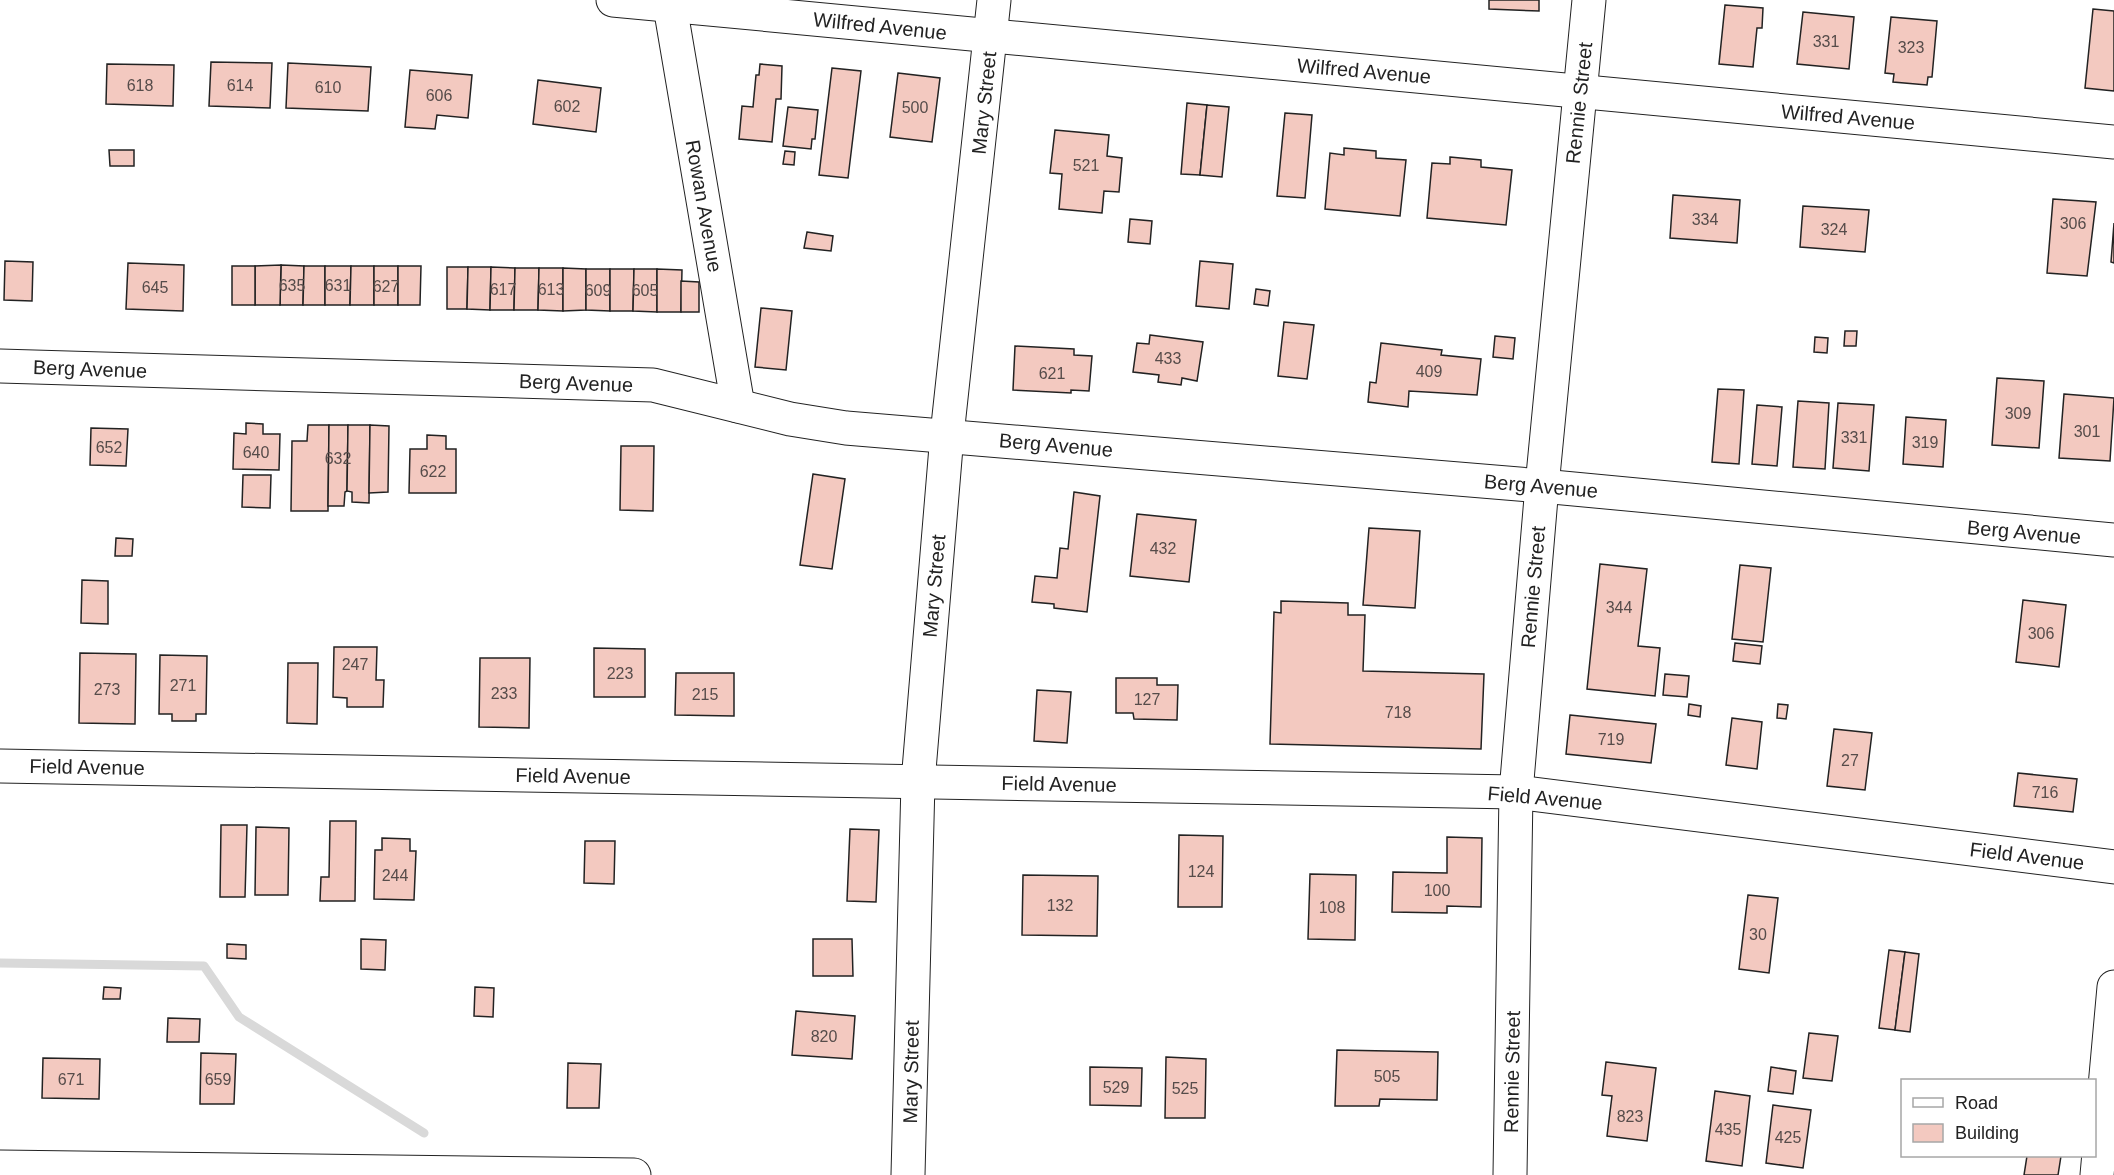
<svg xmlns="http://www.w3.org/2000/svg" width="2114" height="1175" font-family="Helvetica,sans-serif">
  <style>
    .lines { fill: none; stroke-linecap: round; stroke-linejoin: round }
    .stream { stroke: #d9d9d9; stroke-width: 9 }
    .building { fill: #f3c9c0; stroke: #222; stroke-width: 1.5 }
    .minor-casing { stroke: #222; stroke-width: 35 }
    .minor { stroke: #fff; stroke-width: 33 }
    .labels { text-anchor: middle; dominant-baseline: central; stroke-width: 4.5; stroke-linejoin: round; paint-order: stroke }
    .number-label { font-size: 16px; fill: #564c4a }
    .street-label { font-size: 20px; fill: #222; stroke: #fff }
  </style>
  <rect width="100%" height="100%" fill="#fff"/>
  <g class="lines">
    <polyline class="stream" points="0,963 204,966 239,1017 424,1133"/>
  </g>
  <g class="building">
    <polygon points="1489,0 1539,0 1539,11 1489,9"/>
    <polygon points="1725,5 1763,8 1762,28 1757,28 1753,67 1719,64"/>
    <polygon points="2093,9 2114,11 2114,91 2085,88"/>
    <polygon points="1803,12 1854,17 1849,69 1797,64"/>
    <polygon points="1891,17 1937,21 1932,77 1928,77 1927,85 1893,82 1894,74 1885,73"/>
    <polygon points="211,62 272,63 270,108 209,106"/>
    <polygon points="288,63 371,67 368,111 286,108"/>
    <polygon points="107,64 174,65 173,106 106,104"/>
    <polygon points="760,64 782,66 781,99 776,99 772,142 739,139 742,106 753,107 756,75 759,75"/>
    <polygon points="832,68 861,71 848,178 819,175"/>
    <polygon points="410,70 472,75 468,118 437,115 435,129 405,127"/>
    <polygon points="898,73 940,78 932,142 890,137"/>
    <polygon points="538,80 601,88 596,132 533,124"/>
    <polygon points="1187,103 1207,105 1200,175 1181,174"/>
    <polygon points="1207,105 1229,107 1222,177 1200,175"/>
    <polygon points="788,107 818,110 815,139 812,139 811,149 783,146"/>
    <polygon points="1285,113 1312,115 1305,198 1277,196"/>
    <polygon points="1055,130 1109,135 1107,156 1122,158 1119,192 1104,191 1102,213 1059,209 1062,174 1050,173"/>
    <polygon points="1344,148 1376,151 1376,158 1406,160 1400,216 1325,209 1330,153 1344,155"/>
    <polygon points="109,150 134,150 134,166 110,166"/>
    <polygon points="785,151 795,152 794,165 783,164"/>
    <polygon points="1450,157 1481,160 1481,167 1512,170 1506,225 1427,218 1432,163 1450,164"/>
    <polygon points="1673,195 1740,200 1737,243 1670,238"/>
    <polygon points="2053,199 2096,202 2087,276 2047,273"/>
    <polygon points="1803,206 1869,210 1865,252 1800,247"/>
    <polygon points="1130,219 1152,221 1150,244 1128,242"/>
    <polygon points="2114,223 2114,263 2111,262"/>
    <polygon points="807,232 833,236 831,251 804,248"/>
    <polygon points="5,261 33,262 32,301 4,300"/>
    <polygon points="1200,261 1233,264 1229,309 1196,306"/>
    <polygon points="128,263 184,265 183,311 126,309"/>
    <polygon points="281,265 304,266 303,305 280,305"/>
    <polygon points="281,265 280,305 255,305 255,266"/>
    <rect x="232" y="266" width="23" height="39"/>
    <polygon points="304,266 325,266 325,305 303,305"/>
    <polygon points="325,266 351,266 350,305 325,305"/>
    <polygon points="351,266 374,266 374,305 350,305"/>
    <rect x="374" y="266" width="24" height="39"/>
    <polygon points="398,266 421,266 420,305 398,305"/>
    <polygon points="447,267 468,267 467,309 447,309"/>
    <polygon points="468,267 491,267 490,310 467,309"/>
    <polygon points="491,267 515,268 514,310 490,310"/>
    <polygon points="515,268 539,268 538,310 514,310"/>
    <polygon points="539,268 563,268 563,311 538,310"/>
    <polygon points="563,268 586,269 586,310 563,311"/>
    <polygon points="586,269 610,269 610,311 586,310"/>
    <polygon points="610,269 634,269 633,311 610,311"/>
    <polygon points="634,269 657,269 657,312 633,311"/>
    <polygon points="657,269 682,270 681,312 657,312"/>
    <polygon points="681,281 699,282 699,312 681,312"/>
    <polygon points="1256,289 1270,291 1268,306 1254,304"/>
    <polygon points="761,308 792,311 786,370 755,367"/>
    <polygon points="1284,322 1314,325 1307,379 1278,376"/>
    <polygon points="1845,331 1857,331 1856,346 1844,346"/>
    <polygon points="1150,335 1203,342 1197,381 1182,378 1181,385 1158,382 1159,375 1133,372 1137,343 1149,344"/>
    <polygon points="1495,336 1515,338 1513,359 1493,357"/>
    <polygon points="1815,337 1828,338 1827,353 1814,352"/>
    <polygon points="1381,343 1442,350 1441,355 1481,359 1477,395 1409,391 1408,407 1368,402 1370,382 1376,383"/>
    <polygon points="1015,346 1074,349 1074,355 1092,356 1089,391 1071,390 1071,393 1013,390"/>
    <polygon points="1997,378 2044,381 2039,448 1992,445"/>
    <polygon points="1718,389 1744,390 1739,464 1712,462"/>
    <polygon points="2064,394 2114,398 2110,461 2059,458"/>
    <polygon points="1798,401 1829,403 1825,469 1793,467"/>
    <polygon points="1838,403 1874,405 1869,471 1833,468"/>
    <polygon points="1757,405 1782,407 1777,466 1752,464"/>
    <polygon points="1906,417 1946,420 1943,467 1903,464"/>
    <polygon points="246,423 263,424 263,434 280,434 279,470 233,469 234,433 246,434"/>
    <polygon points="308,425 329,425 328,511 291,511 292,441 307,441"/>
    <polygon points="329,425 348,425 347,491 345,492 344,506 328,506"/>
    <polygon points="348,425 370,425 369,503 352,502 352,492 347,491"/>
    <polygon points="370,425 389,426 388,492 369,493"/>
    <polygon points="91,428 128,429 126,466 90,465"/>
    <polygon points="427,435 446,436 446,449 456,449 456,493 409,493 410,449 427,449"/>
    <polygon points="621,446 654,446 653,511 620,510"/>
    <polygon points="813,474 845,479 832,569 800,565"/>
    <polygon points="243,475 271,475 270,508 242,507"/>
    <polygon points="1074,492 1100,496 1087,612 1054,608 1054,604 1032,602 1035,576 1057,578 1060,548 1068,549"/>
    <polygon points="1137,514 1196,520 1189,582 1130,576"/>
    <polygon points="1369,528 1420,531 1415,608 1363,605"/>
    <polygon points="116,538 133,539 132,556 115,556"/>
    <polygon points="1600,564 1647,569 1638,646 1660,648 1655,696 1587,689"/>
    <polygon points="1740,565 1771,568 1763,642 1732,639"/>
    <polygon points="82,580 108,581 108,624 81,623"/>
    <polygon points="2023,600 2066,605 2059,667 2016,662"/>
    <polygon points="1281,601 1348,603 1348,615 1365,615 1363,671 1484,674 1481,749 1270,744 1274,612 1281,613"/>
    <polygon points="1735,643 1762,646 1760,664 1733,661"/>
    <polygon points="334,647 377,647 376,680 384,680 383,707 347,707 347,698 333,697"/>
    <polygon points="594,648 645,649 645,697 594,697"/>
    <polygon points="80,653 136,654 135,724 79,723"/>
    <polygon points="160,655 207,656 206,714 196,714 196,721 172,721 172,714 159,714"/>
    <polygon points="480,658 530,658 529,728 479,727"/>
    <polygon points="288,663 318,663 317,724 287,723"/>
    <polygon points="676,673 734,673 734,716 675,715"/>
    <polygon points="1665,674 1689,676 1687,697 1663,695"/>
    <polygon points="1116,678 1157,678 1157,685 1178,685 1177,720 1134,719 1133,713 1116,713"/>
    <polygon points="1037,690 1071,692 1067,743 1034,741"/>
    <polygon points="1689,704 1701,706 1700,717 1688,715"/>
    <polygon points="1778,704 1788,705 1786,719 1777,718"/>
    <polygon points="1570,715 1656,724 1651,763 1566,754"/>
    <polygon points="1732,718 1762,722 1757,769 1726,765"/>
    <polygon points="1834,729 1872,733 1865,790 1827,786"/>
    <polygon points="2018,773 2077,779 2073,812 2014,806"/>
    <polygon points="330,821 356,821 355,901 320,901 321,877 329,877"/>
    <polygon points="221,825 247,825 245,897 220,897"/>
    <polygon points="256,827 289,828 288,895 255,895"/>
    <polygon points="850,829 879,830 876,902 847,901"/>
    <polygon points="1179,835 1223,836 1222,907 1178,907"/>
    <polygon points="1447,837 1482,838 1481,907 1447,906 1447,913 1392,912 1393,872 1447,873"/>
    <polygon points="382,838 410,839 410,851 416,851 414,900 374,899 375,850 382,850"/>
    <polygon points="585,841 615,841 614,884 584,883"/>
    <polygon points="1310,874 1356,875 1355,940 1308,939"/>
    <polygon points="1023,875 1098,876 1097,936 1022,935"/>
    <polygon points="1748,895 1778,898 1769,973 1739,969"/>
    <polygon points="361,939 386,940 385,970 361,969"/>
    <polygon points="813,939 852,939 853,976 813,976"/>
    <polygon points="227,944 246,945 246,959 227,958"/>
    <polygon points="1889,950 1905,952 1895,1030 1879,1028"/>
    <polygon points="1905,952 1919,954 1910,1032 1895,1030"/>
    <polygon points="104,987 121,988 120,999 103,999"/>
    <polygon points="475,987 494,988 493,1017 474,1016"/>
    <polygon points="796,1011 855,1016 852,1059 792,1055"/>
    <polygon points="168,1018 200,1019 199,1042 167,1042"/>
    <polygon points="1809,1033 1838,1036 1832,1081 1803,1078"/>
    <polygon points="1337,1050 1438,1052 1437,1100 1380,1099 1379,1106 1335,1106"/>
    <polygon points="201,1053 236,1054 234,1104 200,1104"/>
    <polygon points="1166,1057 1206,1059 1205,1118 1165,1118"/>
    <polygon points="43,1058 100,1059 99,1099 42,1098"/>
    <polygon points="1606,1062 1656,1068 1647,1141 1607,1136 1612,1096 1602,1095"/>
    <polygon points="568,1063 601,1064 599,1108 567,1108"/>
    <polygon points="1090,1067 1142,1068 1141,1106 1090,1105"/>
    <polygon points="1771,1067 1796,1071 1793,1094 1768,1091"/>
    <polygon points="1715,1091 1750,1096 1742,1166 1706,1161"/>
    <polygon points="1773,1105 1811,1110 1803,1168 1766,1163"/>
    <polygon points="2027,1156 2061,1156 2058,1175 2024,1175"/>
  </g>
  <g class="lines">
    <g class="minor-casing">
      <g id="minor">
        <polyline points="613,0 2114,142"/>
        <polyline points="670,6 738,406"/>
        <polyline points="0,366 653,385 790,419 846,428 1542,486 2114,540"/>
        <polyline points="0,766 1516,792 2114,867"/>
        <polyline points="0,1167 634,1175"/>
        <polyline points="908,1175 918,782 947,435 994,0"/>
        <polyline points="1510,1175 1516,792 1542,486 1589,0"/>
        <polyline points="2097,1175 2114,987"/>
      </g>
    </g>
    <use href="#minor" class="minor"/>
  </g>
  <g class="labels">
    <g class="number-label">
      <text x="1826" y="41">331</text>
      <text x="1911" y="47">323</text>
      <text x="140" y="85">618</text>
      <text x="240" y="85">614</text>
      <text x="328" y="87">610</text>
      <text x="439" y="95">606</text>
      <text x="567" y="106">602</text>
      <text x="915" y="107">500</text>
      <text x="1086" y="165">521</text>
      <text x="1705" y="219">334</text>
      <text x="2073" y="223">306</text>
      <text x="1834" y="229">324</text>
      <text x="292" y="285">635</text>
      <text x="338" y="285">631</text>
      <text x="386" y="286">627</text>
      <text x="155" y="287">645</text>
      <text x="503" y="289">617</text>
      <text x="551" y="289">613</text>
      <text x="598" y="290">609</text>
      <text x="645" y="290">605</text>
      <text x="1168" y="358">433</text>
      <text x="1429" y="371">409</text>
      <text x="1052" y="373">621</text>
      <text x="2018" y="413">309</text>
      <text x="2087" y="431">301</text>
      <text x="1854" y="437">331</text>
      <text x="1925" y="442">319</text>
      <text x="109" y="447">652</text>
      <text x="256" y="452">640</text>
      <text x="338" y="458">632</text>
      <text x="433" y="471">622</text>
      <text x="1163" y="548">432</text>
      <text x="1619" y="607">344</text>
      <text x="2041" y="633">306</text>
      <text x="355" y="664">247</text>
      <text x="620" y="673">223</text>
      <text x="183" y="685">271</text>
      <text x="107" y="689">273</text>
      <text x="504" y="693">233</text>
      <text x="705" y="694">215</text>
      <text x="1147" y="699">127</text>
      <text x="1398" y="712">718</text>
      <text x="1611" y="739">719</text>
      <text x="1850" y="760">27</text>
      <text x="2045" y="792">716</text>
      <text x="1201" y="871">124</text>
      <text x="395" y="875">244</text>
      <text x="1437" y="890">100</text>
      <text x="1060" y="905">132</text>
      <text x="1332" y="907">108</text>
      <text x="1758" y="934">30</text>
      <text x="824" y="1036">820</text>
      <text x="1387" y="1076">505</text>
      <text x="71" y="1079">671</text>
      <text x="218" y="1079">659</text>
      <text x="1116" y="1087">529</text>
      <text x="1185" y="1088">525</text>
      <text x="1630" y="1116">823</text>
      <text x="1728" y="1129">435</text>
      <text x="1788" y="1137">425</text>
    </g>
    <g class="street-label">
      <text transform="translate(880 26) rotate(6)">Wilfred Avenue</text>
      <text transform="translate(1364 71) rotate(5)">Wilfred Avenue</text>
      <text transform="translate(984 103) rotate(-84)">Mary Street</text>
      <text transform="translate(1579 103) rotate(-84)">Rennie Street</text>
      <text transform="translate(1848 117) rotate(5)">Wilfred Avenue</text>
      <text transform="translate(704 206) rotate(80)">Rowan Avenue</text>
      <text transform="translate(90 369) rotate(2)">Berg Avenue</text>
      <text transform="translate(576 383) rotate(2)">Berg Avenue</text>
      <text transform="translate(1056 445) rotate(5)">Berg Avenue</text>
      <text transform="translate(1541 486) rotate(5)">Berg Avenue</text>
      <text transform="translate(2024 532) rotate(5)">Berg Avenue</text>
      <text transform="translate(934 586) rotate(-85)">Mary Street</text>
      <text transform="translate(1533 587) rotate(-85)">Rennie Street</text>
      <text transform="translate(87 767) rotate(1)">Field Avenue</text>
      <text transform="translate(573 776) rotate(1)">Field Avenue</text>
      <text transform="translate(1059 784) rotate(1)">Field Avenue</text>
      <text transform="translate(1545 798) rotate(5)">Field Avenue</text>
      <text transform="translate(2027 856) rotate(7)">Field Avenue</text>
      <text transform="translate(911 1072) rotate(-89)">Mary Street</text>
      <text transform="translate(1512 1072) rotate(-89)">Rennie Street</text>
    </g>
  </g>
  <rect x="1901" y="1079" width="195" height="78" fill="#ffffff" stroke="#a7a7a7" stroke-width="1.5"/>
  <rect x="1913" y="1098" width="30" height="9" fill="#ffffff" stroke="#a7a7a7" stroke-width="1.5"/>
  <text x="1955" y="1109" font-size="18" fill="#222222">Road</text>
  <rect x="1913" y="1124" width="30" height="18" fill="#f3c9c0" stroke="#a7a7a7" stroke-width="1.5"/>
  <text x="1955" y="1139" font-size="18" fill="#222222">Building</text>
</svg>
